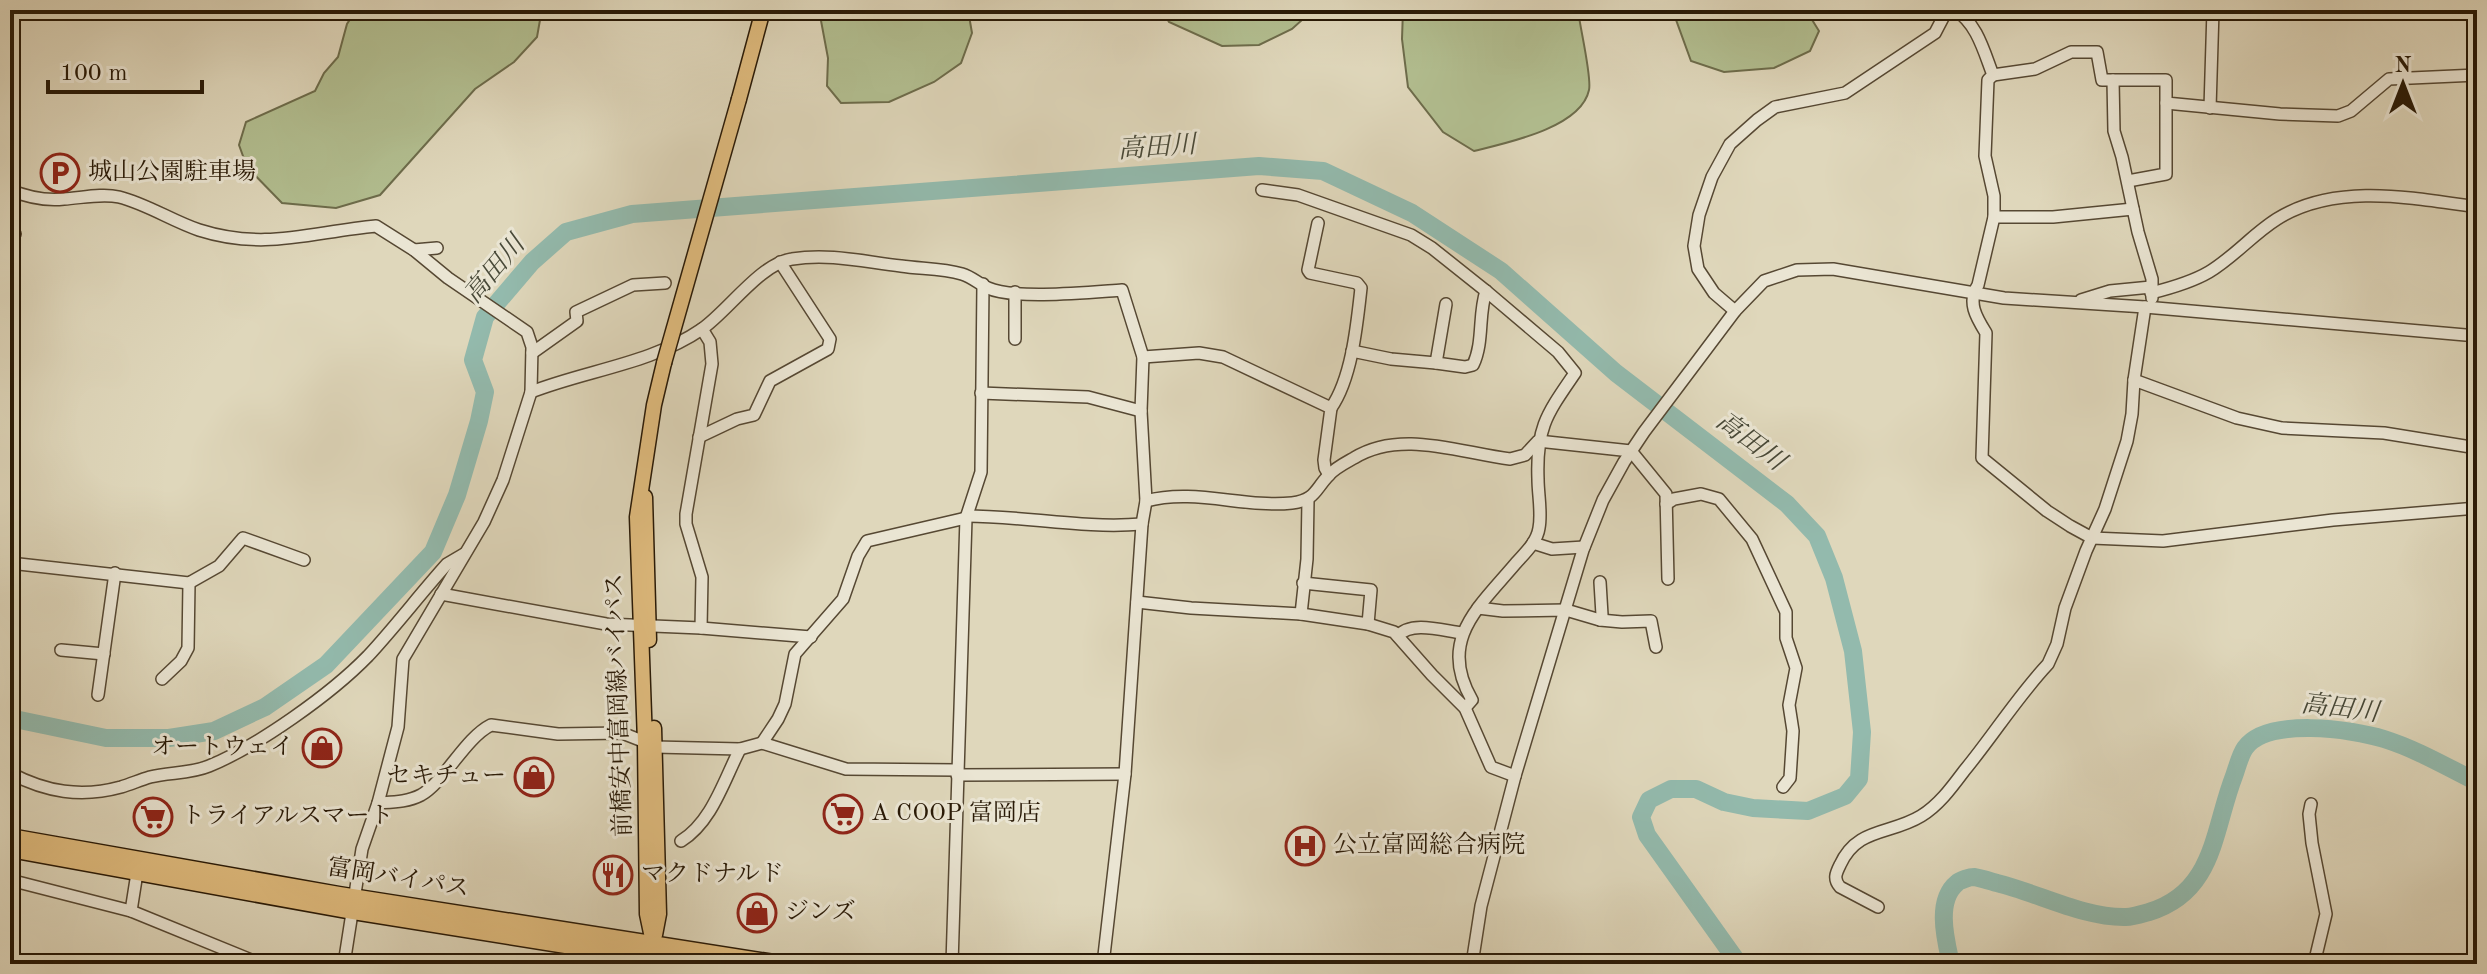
<svg xmlns="http://www.w3.org/2000/svg" width="2487" height="974" font-family="'Old Standard TT','Noto Serif JP',serif">
  <style>
    .green { fill: #b2be90; stroke: #6d6c4b; stroke-width: 2 }
    .lines { fill: none; stroke-linecap: round; stroke-linejoin: round }
    .river { stroke: #93baad; stroke-width: 18 }
    .minor-casing { stroke: #564833; stroke-width: 14 }
    .major-casing { stroke: #281906; stroke-width: 17 }
    .highway-casing { stroke: #281906; stroke-width: 19 }
    .minor { stroke: #eae5d3; stroke-width: 11 }
    .major { stroke: #e0bc7e; stroke-width: 14 }
    .highway { stroke: #e0bc7e; stroke-width: 16 }
    .major-bridge-casing { stroke: #281906; stroke-width: 17; stroke-linecap: butt }
    .major-bridge { stroke: #e0bc7e; stroke-width: 14 }
    .labels { text-anchor: middle; dominant-baseline: central; stroke-width: 6; stroke-linejoin: round; paint-order: stroke }
    .poi-label { font-size: 24px; fill: #281906; stroke: #eae5d3; text-anchor: start }
    .street-label { font-size: 24px; fill: #281906; stroke: #eae5d3 }
    .water-label { font-size: 26px; font-style: italic; fill: #484938; stroke: #eae5d3 }
  </style>
  <rect width="100%" height="100%" fill="#dfd7bb"/>
  <filter id="stains"><feTurbulence type="fractalNoise" baseFrequency=".0025" numOctaves="4"/><feColorMatrix values="0 0 0 0 .2 0 0 0 0 .09 0 0 0 0 .02 0 0 0 .5 -.17"/></filter>
  <radialGradient id="worn" r=".72"><stop offset=".6" stop-color="#630" stop-opacity="0"/><stop offset="1" stop-color="#630" stop-opacity=".3"/></radialGradient>
  <g class="green">
    <polygon points="356,10 531,10 540,20 537,37 514,62 475,89 380,195 336,208 282,203 247,167 239,145 246,122 315,91 324,73 338,57 347,24"/>
    <polygon points="819,10 968,10 972,33 961,63 934,82 889,102 841,103 827,86 828,58"/>
    <polygon points="1162,10 1313,10 1292,29 1259,45 1222,46 1169,22"/>
    <path d="M1403 10H1578C1580 28 1592 77 1589 90 1581 128 1506 143 1474 151L1443 132 1408 87 1402 39Z"/>
    <polygon points="1675,10 1806,10 1819,31 1810,51 1774,68 1724,72 1691,61 1675,17"/>
    <polygon points="2402,10 2477,10 2477,16 2474,18 2431,18"/>
  </g>
  <g class="lines">
    <g class="river">
      <polyline points="10,718 106,738 169,738 214,731 265,707 326,665 433,552 457,495 479,421 485,392 473,360 485,317 532,262 566,232 632,214 1259,166 1323,171 1412,213 1501,271 1616,373 1787,504 1817,536 1834,578 1853,651 1862,732 1859,779 1845,796 1808,811 1753,808 1724,802 1696,789 1671,789 1649,800 1641,817 1647,835 1739,964"/>
      <path d="M1951 964C1946 941 1935 901 1957 883 1960 880 1970 877 1974 877 1981 878 1990 881 1997 883 2038 893 2084 918 2126 917 2133 917 2142 914 2149 912 2215 892 2213 830 2234 776 2237 768 2240 755 2245 748 2267 717 2352 729 2384 739 2416 749 2447 767 2477 782"/>
    </g>
    <g class="minor-casing">
      <g id="minor">
        <path d="M1955 10C1977 23 1984 52 1993 75L1988 80 1985 156 1994 196V217L1978 285C1967 302 1976 317 1986 333L1982 458 2047 511 2070 526 2092 538 2163 541 2333 520 2477 508"/>
        <polyline points="1993,75 2035,69 2071,52 2097,52 2102,80 2166,80 2166,103 2280,114 2338,116 2351,111 2389,79 2477,75"/>
        <polyline points="2113,80 2114,131 2122,157 2138,232 2152,279 2152,298"/>
        <polyline points="2210,108 2213,10"/>
        <polyline points="2128,181 2166,174 2166,103"/>
        <path d="M10 190C27 197 45 201 64 199 81 198 102 193 119 197 147 204 172 221 199 230 265 251 311 232 376 226L414 250 448 278 527 332 532 347 531 392 503 480 484 522 403 659 398 727 378 803 362 849 344 964"/>
        <path d="M1262 190 1298 195 1411 235 1432 248 1486 291 1558 352 1575 373C1547 414 1536 427 1538 479 1538 494 1542 513 1539 528 1537 542 1525 553 1516 563 1479 607 1437 640 1472 700L1465 708"/>
        <polyline points="1994,217 2053,217 2133,209"/>
        <path d="M1318 223 1308 270 1310 273 1357 283 1361 288C1357 324 1352 378 1331 408"/>
        <polyline points="10,232 15,234"/>
        <polyline points="414,250 437,248"/>
        <polyline points="1015,292 1015,339"/>
        <path d="M2151 293C2171 288 2192 282 2209 272 2234 257 2253 234 2277 219 2336 182 2413 198 2477 207"/>
        <polyline points="2081,300 2110,291 2151,287"/>
        <polyline points="1735,311 1714,293 1698,269 1694,246 1699,215 1712,177 1730,144 1757,120 1775,107 1845,93 1935,33 1947,10"/>
        <polyline points="1352,351 1391,359 1436,363 1446,304"/>
        <polyline points="532,353 577,321 576,312 633,285 665,283"/>
        <polyline points="1143,357 1199,353 1223,357 1331,408 1324,460 1325,468 1329,475"/>
        <path d="M1436 363 1465 367 1473 365C1484 342 1478 315 1486 291"/>
        <polyline points="2134,380 2237,418 2282,428 2384,433 2477,448"/>
        <path d="M531 392C587 370 651 364 702 329 728 311 761 263 792 259 830 253 865 262 901 266 921 269 942 268 962 274 972 277 979 284 988 288 1014 300 1092 292 1122 290L1143 357 1141 411 1146 501 1142 524 1125 774 1103 964"/>
        <polyline points="981,393 1088,397 1141,411"/>
        <polyline points="699,437 737,419 754,415 770,381 828,349 830,339 780,262"/>
        <path d="M1146 501C1194 488 1244 508 1292 503 1316 500 1315 489 1329 475 1335 468 1347 462 1354 458 1401 429 1460 453 1510 459L1525 455 1538 441 1631 451 1666 494 1668 579"/>
        <polyline points="1666,504 1674,499 1701,494 1719,499 1752,539 1786,612 1786,638 1796,668 1789,705 1793,731 1790,778 1783,787"/>
        <path d="M967 516C1025 516 1084 529 1142 524"/>
        <polyline points="1533,543 1552,549 1584,547"/>
        <polyline points="10,563 189,583 219,566 243,538 304,560"/>
        <polyline points="1600,582 1602,615 1600,620"/>
        <polyline points="1303,583 1371,590 1368,624"/>
        <polyline points="441,594 606,624 701,628 811,637"/>
        <polyline points="1137,602 1191,608 1301,614 1368,624 1394,632 1432,675 1465,708 1491,767 1515,776"/>
        <polyline points="1478,608 1503,611 1566,610 1600,620 1622,622 1651,621 1656,647"/>
        <polyline points="1301,614 1307,559 1308,500"/>
        <polyline points="701,628 702,577 686,524 686,514 712,364 710,342 702,329"/>
        <path d="M1398 636C1411 620 1444 631 1462 633"/>
        <polyline points="61,650 104,654"/>
        <polyline points="162,679 181,661 188,648 189,583"/>
        <polyline points="98,695 115,573"/>
        <polyline points="762,743 778,719 785,704 795,654 843,599 858,556 867,541 966,518"/>
        <polyline points="655,747 740,749 762,743 846,769 957,770"/>
        <path d="M10 773C46 792 81 798 121 787 131 784 140 780 150 777 169 772 190 774 209 766 258 746 331 694 368 656 395 627 420 594 447 564L464 554"/>
        <polyline points="957,775 1125,774"/>
        <path d="M378 803C392 802 408 802 421 795 445 781 465 738 491 725L558 734 622 733 645 742"/>
        <polyline points="2311,804 2309,814 2312,843 2326,914 2314,964"/>
        <path d="M681 841C712 822 724 780 740 749"/>
        <polyline points="10,880 131,911 261,964"/>
        <path d="M1878 907 1840 887C1833 879 1836 873 1840 865 1857 827 1890 835 1921 816 1939 805 1952 787 1964 771 1993 736 2017 697 2048 664L2057 644 2065 608 2086 551 2105 509 2127 441 2132 414 2134 380 2145 307"/>
        <polyline points="131,911 137,873"/>
        <polyline points="593,964 606,952"/>
        <polyline points="952,964 966,518 981,472 983,284"/>
        <polyline points="1472,964 1481,906 1515,776 1583,550 1603,500 1624,462 1644,432 1735,311 1764,281 1797,270 1833,269 2004,298 2145,307 2477,336"/>
      </g>
    </g>
    <g class="major-casing">
      <g id="major">
        <polyline points="739,99 763,10"/>
        <polyline points="645,497 649,640"/>
        <polyline points="654,728 659,914 655,935"/>
        <polyline points="655,952 647,914 645,742 637,517 654,405 664,363"/>
      </g>
    </g>
    <g class="highway-casing">
      <g id="highway">
        <polyline points="10,837 339,895 780,964"/>
        <polyline points="10,849 352,911 685,964"/>
      </g>
    </g>
    <use href="#minor" class="minor"/>
    <use href="#major" class="major"/>
    <use href="#highway" class="highway"/>
    <g class="major-bridge-casing">
      <polyline id="major-bridge" points="664,363 739,99"/>
    </g>
    <use href="#major-bridge" class="major-bridge"/>
  </g>
  <defs>
    <g id="parking-ring" transform="scale(2)"><circle r="9.5" fill="#eae5d3" stroke="#8f2418" stroke-width="1.5"/><path d="M-3.5-5.5H1a3.5 3.5 0 0 1 0 7H-1V5.5H-3.5ZM-1-3.4V-.6H.8a1.4 1.4 0 0 0 0-2.8Z" fill="#8f2418"/></g>
    <g id="shop-ring" transform="scale(2)"><circle r="9.5" fill="#eae5d3" stroke="#8f2418" stroke-width="1.5"/><path d="M-5-2.5h2.3a2.7 3.5 0 0 1 5.4 0H5L5.5 6h-11ZM-1.5-2.5h3a1.5 2.3 0 0 0-3 0Z" fill="#8f2418"/></g>
    <g id="supermarket-ring" transform="scale(2)"><circle r="9.5" fill="#eae5d3" stroke="#8f2418" stroke-width="1.5"/><path d="M-6-5.5h2.5l.6 2H6L4.5 2H-2.5L-4.4-4H-6ZM-1.5 3.2a1.3 1.3 0 1 0 .1 0ZM3 3.2a1.3 1.3 0 1 0 .1 0Z" fill="#8f2418"/></g>
    <g id="hospital-ring" transform="scale(2)"><circle r="9.5" fill="#eae5d3" stroke="#8f2418" stroke-width="1.5"/><path d="M-5-5h3v3.5h4V-5h3V5h-3V1.5h-4V5h-3Z" fill="#8f2418"/></g>
    <g id="restaurant-ring" transform="scale(2)"><circle r="9.5" fill="#eae5d3" stroke="#8f2418" stroke-width="1.5"/><path d="M-5-6h1v4h1v-4h1v4h1v-4h1v5L-1.5 .5V6h-2V.5L-5-1ZM5-6V6H3V1.5H1.5Q1.5-4 5-6Z" fill="#8f2418"/></g>
  </defs>
  <g fill-rule="evenodd">
    <use href="#parking-ring" x="60" y="173"/>
    <use href="#shop-ring" x="322" y="748"/>
    <use href="#shop-ring" x="534" y="777"/>
    <use href="#supermarket-ring" x="843" y="814"/>
    <use href="#supermarket-ring" x="153" y="817"/>
    <use href="#hospital-ring" x="1305" y="846"/>
    <use href="#restaurant-ring" x="613" y="875"/>
    <use href="#shop-ring" x="757" y="913"/>
  </g>
  <g class="labels">
    <g class="poi-label">
      <text x="88" y="173">城山公園駐車場</text>
      <text x="294" y="748" text-anchor="end">オートウェイ</text>
      <text x="506" y="777" text-anchor="end">セキチュー</text>
      <text x="871" y="814">A COOP 富岡店</text>
      <text x="181" y="817">トライアルスマート</text>
      <text x="1333" y="846">公立富岡総合病院</text>
      <text x="641" y="875">マクドナルド</text>
      <text x="785" y="913">ジンズ</text>
    </g>
    <g class="street-label">
      <text transform="translate(620 705) rotate(-92)">前橋安中富岡線バイパス</text>
      <text transform="translate(398 879) rotate(9)">富岡バイパス</text>
    </g>
    <g class="water-label">
      <text transform="translate(1157 148) rotate(-4)">高田川</text>
      <text transform="translate(495 270) rotate(-50)">高田川</text>
      <text transform="translate(1750 442) rotate(37)">高田川</text>
      <text transform="translate(2340 709) rotate(7)">高田川</text>
    </g>
  </g>
  <rect width="2487" height="974" fill="none" stroke="#dfd7bb" stroke-width="40"/>
  <rect x="12" y="12" width="2463" height="950" fill="none" stroke="#281906" stroke-width="4"/>
  <rect x="20" y="20" width="2447" height="934" fill="none" stroke="#281906" stroke-width="2"/>
  <g transform="translate(2403 84)" stroke="#eae5d3" stroke-width="6" paint-order="stroke">
  <path d="M0-6L14 30L0 20L-14 30Z" fill="#281906"/>
  <text y="-12" font-size="22" font-weight="bold" text-anchor="middle" fill="#281906">N</text>
  </g>
  <path d="M48 80v12h154v-12" fill="none" stroke="#281906" stroke-width="4"/>
  <text x="60" y="80" font-size="24" fill="#281906" stroke="#eae5d3" stroke-width="6" paint-order="stroke">100 m</text>
  <rect width="100%" height="100%" filter="url(#stains)"/>
  <rect width="100%" height="100%" fill="url(#worn)"/>
</svg>
